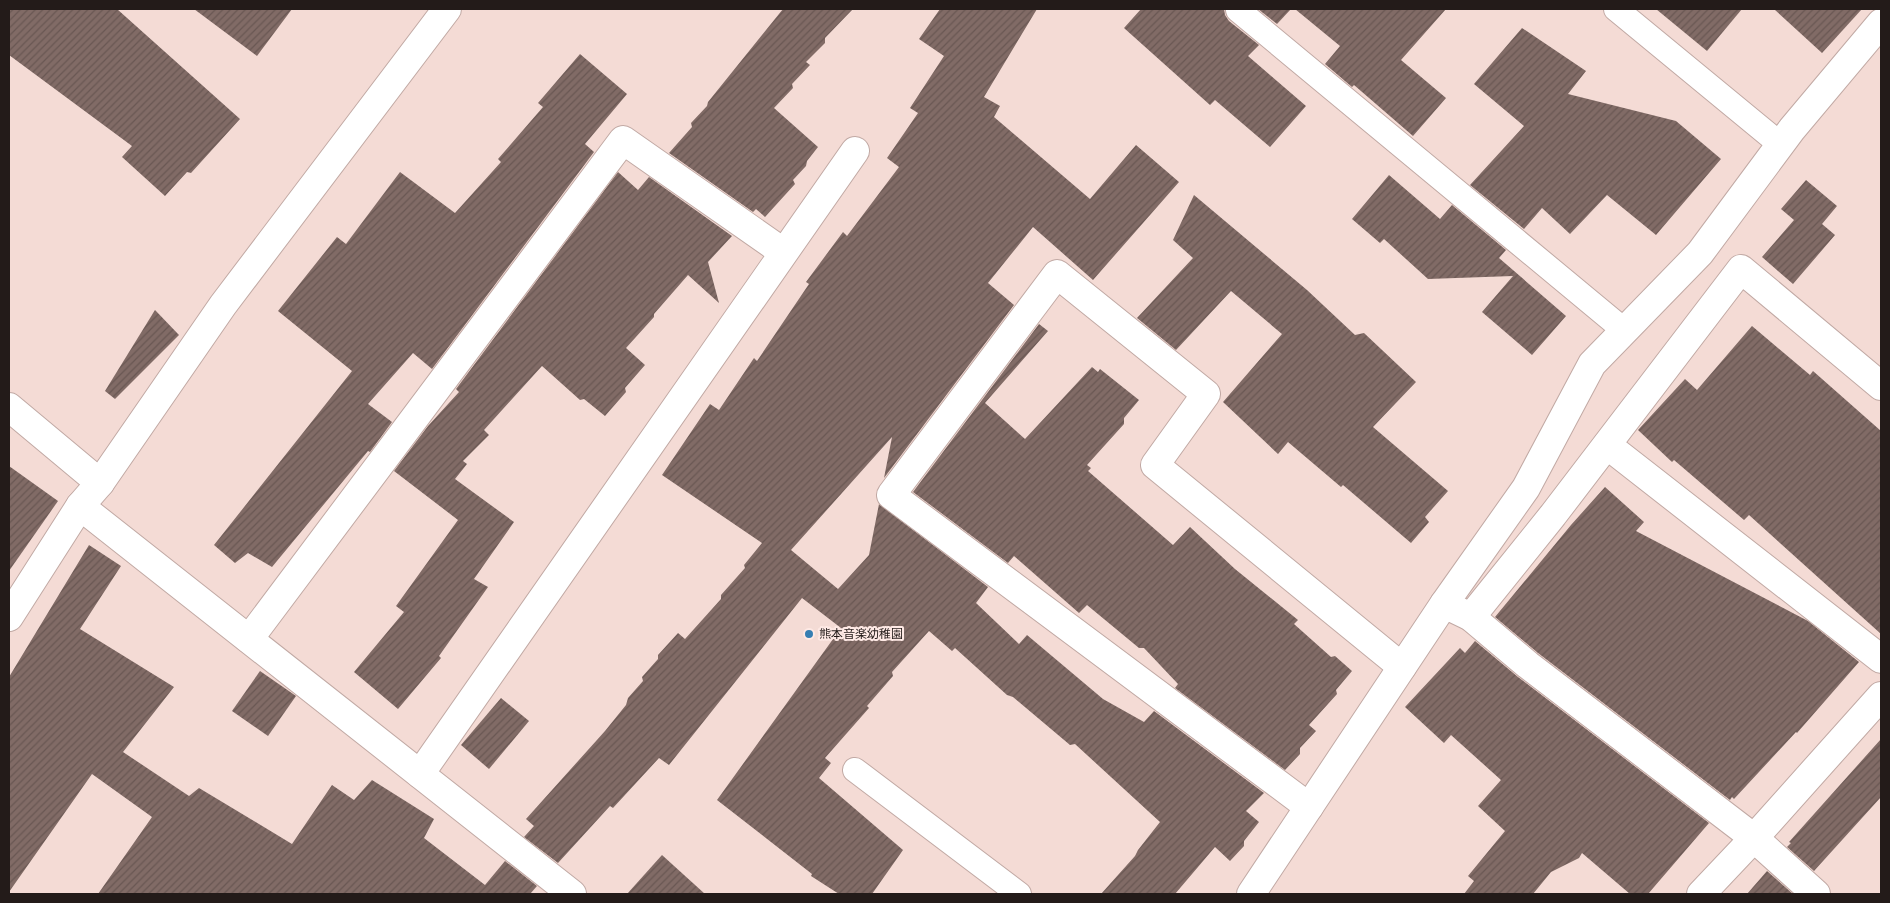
<svg xmlns="http://www.w3.org/2000/svg" width="1890" height="903" font-family="Rubik,'Noto Sans JP',sans-serif">
  <style>
    .building { fill: url(#building-hatch) }
    .lines { fill: none; stroke-linecap: round; stroke-linejoin: round }
    .service-casing { stroke: #c1a9a4; stroke-width: 26 }
    .minor-casing { stroke: #c1a9a4; stroke-width: 30 }
    .service { stroke: #fff; stroke-width: 24 }
    .minor { stroke: #fff; stroke-width: 28 }
    .poi-dot { fill: #367eb2; stroke: #fee9e5; stroke-width: 2 }
    .labels { text-anchor: middle; dominant-baseline: central; stroke-width: 4; stroke-linejoin: round; paint-order: stroke }
    .poi-label { font-size: 12px; fill: #231b19; stroke: #fee9e5; text-anchor: start }
  </style>
  <defs>
    <pattern id="building-hatch" width="6" height="6" patternUnits="userSpaceOnUse" patternTransform="scale(1.25)"><rect width="6" height="6" fill="#816b66"/><path d="M-1 1l2-2M0 6l6-6M5 7l2-2" fill="none" stroke="#695753"/></pattern>
  </defs>
  <rect width="100%" height="100%" fill="#f4dbd5"/>
  <g class="building">
    <polygon points="9,9 117,9 240,119 191,173 187,172 165,196 122,157 132,146 9,55"/>
    <polygon points="194,9 292,9 257,56"/>
    <polygon points="783,9 853,9 825,38 825,43 806,62 810,65 792,84 793,88 774,108 818,147 807,161 806,166 793,180 795,184 765,217 756,209 753,212 669,153 692,127 691,123 707,106 708,102"/>
    <polygon points="940,9 1037,9 984,97 1000,106 994,117 1090,199 1136,145 1179,182 1093,280 1033,227 988,283 1014,305 884,478 892,437 791,550 838,589 869,555 879,504 988,587 976,603 1019,644 1027,635 1103,699 1144,722 1154,711 1264,793 1246,811 1259,822 1244,841 1244,846 1230,861 1215,847 1175,894 1101,894 1135,856 1138,850 1160,822 1075,744 1070,745 1013,697 1007,695 955,648 952,651 929,631 892,672 893,676 867,706 869,708 825,758 831,763 819,778 903,850 872,894 839,894 811,876 812,874 717,800 841,628 802,598 669,765 659,758 613,808 610,806 558,863 524,837 534,826 526,819 605,731 626,705 628,698 643,681 642,677 658,659 658,655 678,633 685,639 721,599 721,595 745,568 744,565 762,543 662,475 710,404 719,410 754,358 757,361 809,284 806,282 843,232 847,236 899,167 887,158 918,113 910,108 944,56 919,39"/>
    <polygon points="1141,9 1224,9 1225,15 1229,21 1259,45 1248,56 1306,106 1270,147 1215,100 1210,105 1124,28"/>
    <polygon points="1258,9 1291,9 1277,24"/>
    <polygon points="1295,9 1446,9 1401,60 1446,98 1413,136 1354,85 1352,87 1325,64 1340,46"/>
    <polygon points="1656,9 1742,9 1707,51"/>
    <polygon points="1774,9 1862,9 1822,53"/>
    <polygon points="1522,28 1586,71 1568,94 1676,121 1721,159 1656,235 1607,195 1570,234 1542,208 1524,229 1470,185 1524,126 1474,84"/>
    <polygon points="580,54 627,94 585,144 594,152 432,369 413,353 368,404 392,422 370,452 368,451 272,567 248,553 235,563 214,545 352,371 278,311 337,237 346,244 400,172 455,213 501,162 498,159 543,107 538,103"/>
    <polygon points="618,172 638,190 649,177 732,236 708,262 719,303 688,275 654,314 654,317 626,348 645,365 625,388 626,392 605,416 584,399 580,400 542,366 484,430 489,435 463,461 467,464 455,479 514,522 474,579 488,587 439,656 441,658 398,709 354,672 404,612 396,606 458,520 394,471 428,426 459,392 456,389"/>
    <polygon points="1389,175 1440,219 1452,205 1506,250 1499,258 1566,316 1532,355 1482,312 1513,276 1428,279 1384,239 1380,243 1352,219"/>
    <polygon points="1806,180 1837,206 1822,224 1835,235 1793,284 1762,257 1794,220 1781,209"/>
    <polygon points="1194,195 1307,290 1355,335 1364,333 1416,382 1373,427 1448,491 1425,517 1429,522 1411,543 1343,485 1341,487 1288,442 1278,454 1223,402 1282,334 1231,291 1176,350 1137,318 1193,258 1173,240"/>
    <polygon points="155,310 179,335 115,399 105,391"/>
    <polygon points="1039,324 1048,331 985,403 1025,439 1092,367 1098,372 1100,369 1139,400 1124,418 1124,424 1087,465 1091,468 1088,471 1173,545 1190,527 1235,569 1298,620 1294,624 1331,657 1335,656 1352,671 1336,690 1337,694 1309,725 1316,731 1300,748 1300,754 1285,770 1175,688 1178,684 1144,648 1139,648 1087,605 1079,613 1014,556 1008,563 913,492"/>
    <polygon points="1752,326 1810,375 1813,371 1881,431 1881,634 1749,515 1744,520 1674,460 1672,462 1638,430 1685,379 1697,390"/>
    <polygon points="9,466 58,501 9,571"/>
    <polygon points="1605,487 1644,522 1636,531 1808,621 1859,662 1797,733 1796,732 1734,799 1732,797 1730,800 1538,653 1495,617 1571,525"/>
    <polygon points="89,545 121,566 80,629 174,687 123,752 189,796 199,788 292,844 332,785 354,800 372,780 434,819 424,838 485,885 505,861 537,886 530,894 98,894 152,817 92,774 9,892 9,677"/>
    <polygon points="1475,641 1518,677 1709,823 1648,894 1630,894 1582,853 1579,858 1551,872 1533,894 1464,894 1474,881 1468,876 1505,831 1478,806 1501,780 1451,735 1444,743 1405,707 1460,648 1465,653"/>
    <polygon points="260,671 296,696 268,736 232,711"/>
    <polygon points="501,698 529,721 489,769 461,745"/>
    <polygon points="1881,739 1881,797 1814,871 1787,847 1791,843 1789,842"/>
    <polygon points="662,855 705,894 627,894"/>
    <polygon points="1767,871 1793,894 1747,894"/>
  </g>
  <g class="lines">
    <g class="service-casing">
      <g id="service">
        <polyline points="1616,9 1781,145"/>
        <polyline points="1238,10 1625,331"/>
        <polyline points="855,770 1019,894"/>
      </g>
    </g>
    <g class="minor-casing">
      <g id="minor">
        <polyline points="9,407 100,483"/>
        <polyline points="1607,445 1881,659"/>
        <polyline points="80,506 572,894"/>
        <polyline points="1444,604 1526,488 1592,364 1700,253 1792,129 1881,23"/>
        <polyline points="9,617 80,506 100,483 223,305 447,9"/>
        <polyline points="1471,617 1553,515 1741,269 1881,386"/>
        <polyline points="249,639 623,140 783,252"/>
        <polyline points="420,774 855,151"/>
        <polyline points="1309,807 891,495 1057,274 1206,394 1155,465 1402,667"/>
        <polyline points="1251,894 1444,604 1471,617 1528,665 1754,838 1816,894"/>
        <polyline points="1701,894 1754,838 1881,696"/>
      </g>
    </g>
    <use href="#service" class="service"/>
    <use href="#minor" class="minor"/>
  </g>
  <circle class="poi-dot" cx="809" cy="634" r="5"/>
  <g class="labels">
    <g class="poi-label">
      <text x="819" y="634">熊本音楽幼稚園</text>
    </g>
  </g>
  <rect width="1890" height="903" fill="none" stroke="#231b19" stroke-width="20"/>
</svg>
